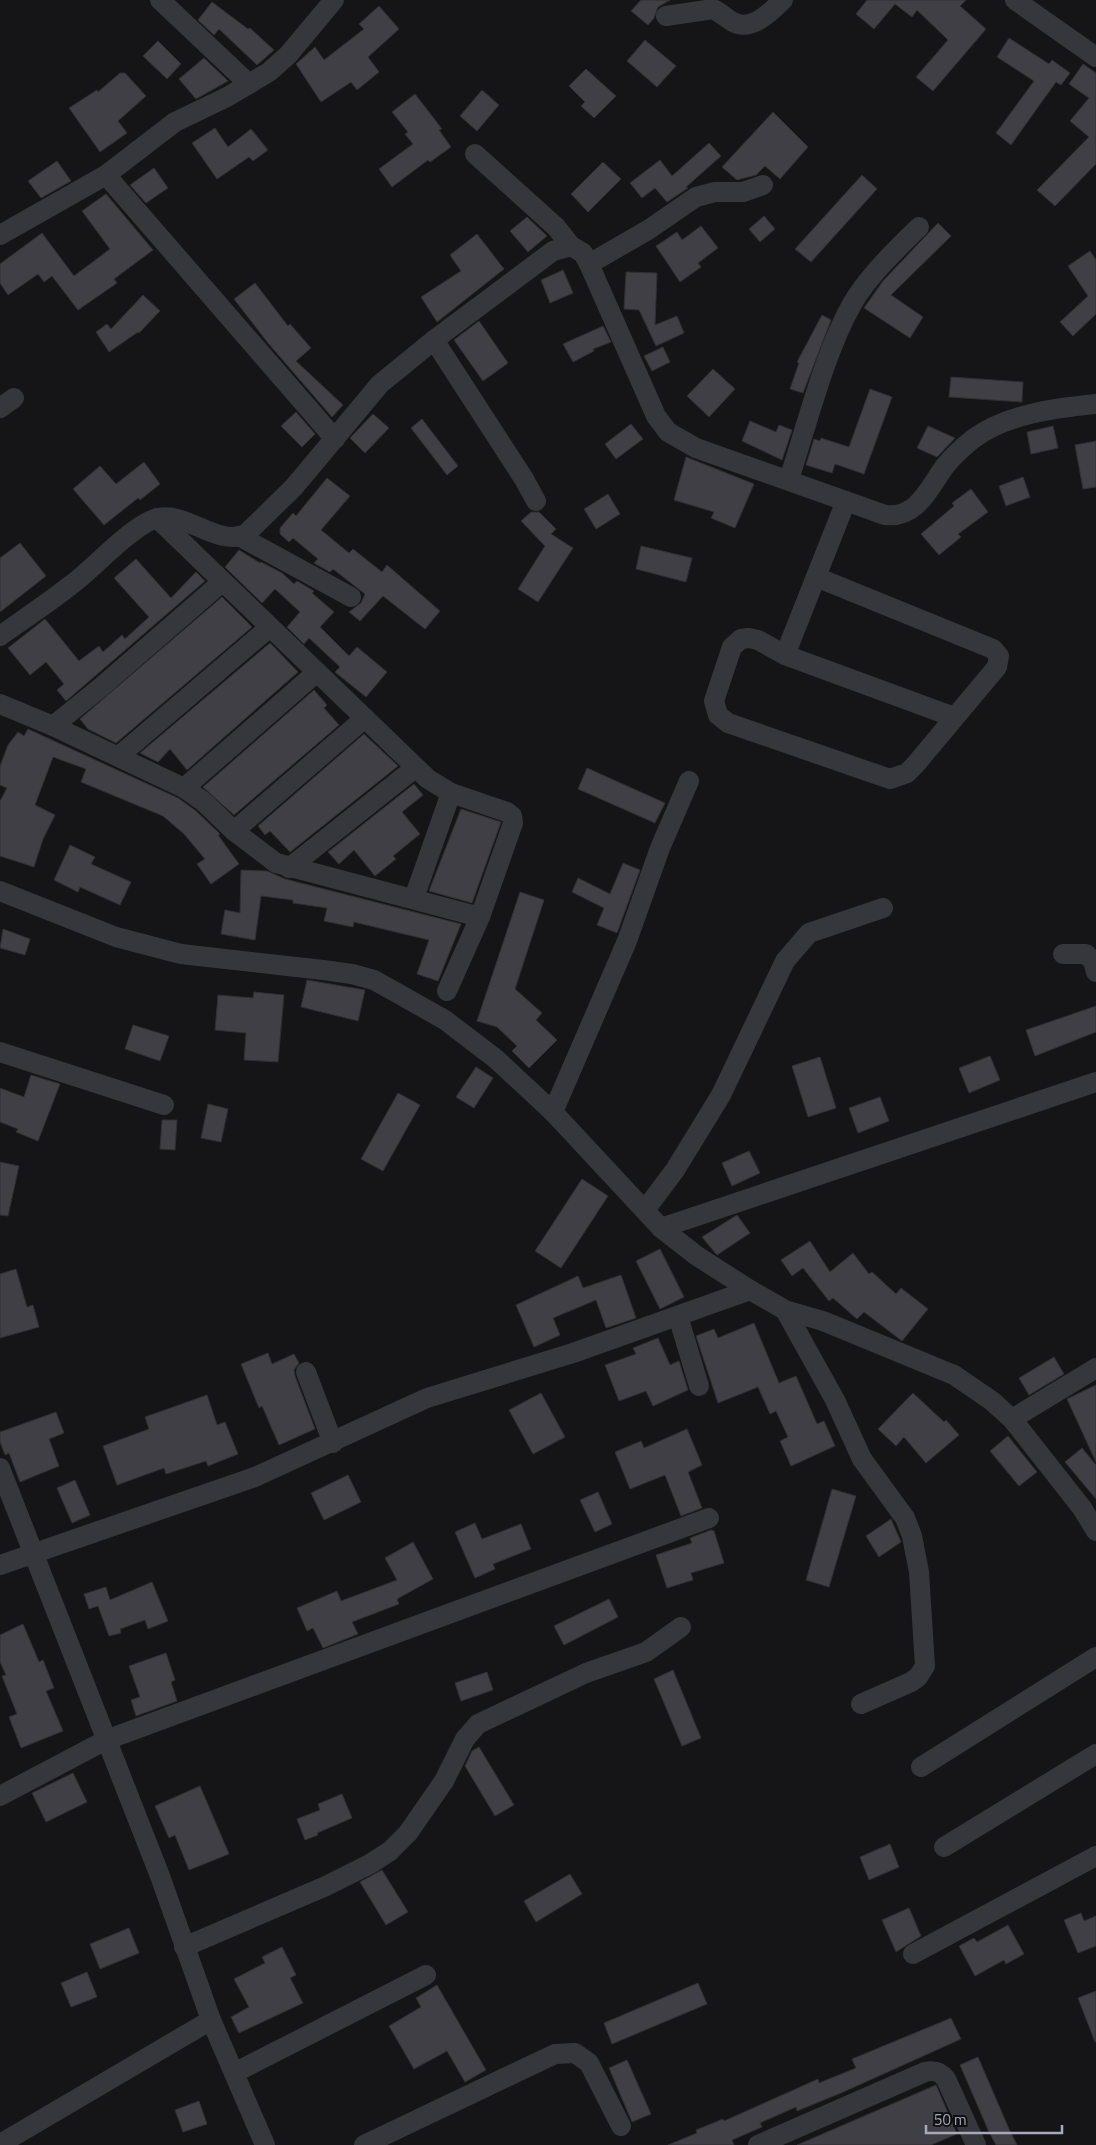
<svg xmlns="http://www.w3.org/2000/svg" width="1096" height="2145" font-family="'Titillium Web',sans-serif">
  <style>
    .building { fill: #3f3f45; stroke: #2f2f34 }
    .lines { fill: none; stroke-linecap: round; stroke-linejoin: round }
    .minor { stroke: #36363d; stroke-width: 20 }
  </style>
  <rect width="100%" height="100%" fill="#151517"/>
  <g class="building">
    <polygon points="641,0 670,0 658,7 654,18 648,25 631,11"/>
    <polygon points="867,0 966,0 960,6 986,29 933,91 916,77 948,40 917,10 912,17 895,4 874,29 856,14"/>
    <polygon points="212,2 248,29 250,28 274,50 257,65 219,29 214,35 198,20"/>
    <polygon points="379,6 399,29 368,57 379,72 357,90 351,82 321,102 296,64 315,47 324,60 364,29 359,24"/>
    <polygon points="1009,38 1049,64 1052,60 1070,73 1061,85 1056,82 1011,145 996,133 1034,81 997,57"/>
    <polygon points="645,40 676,66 657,87 627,61"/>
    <polygon points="158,41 181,64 167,79 143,56"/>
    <polygon points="204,58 228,81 196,99 179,79"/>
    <polygon points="1083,64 1096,73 1096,164 1055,206 1037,190 1089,137 1070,121 1089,98 1069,84"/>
    <polygon points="586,69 616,96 594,118 581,106 585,102 569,86"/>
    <polygon points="120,73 125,73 146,96 118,121 127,133 100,152 69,108 97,90 98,92"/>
    <polygon points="482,90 499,105 477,131 460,116"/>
    <polygon points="415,94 442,129 439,130 451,147 430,162 428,160 392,187 379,169 413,144 405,134 408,132 392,112"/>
    <polygon points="773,112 808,147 780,179 765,166 756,175 737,180 722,167"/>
    <polygon points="215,128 228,147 251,129 268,150 253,161 249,157 217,179 192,143"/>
    <polygon points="709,143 721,156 686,187 688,188 667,202 655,188 642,198 630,183 660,160 672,176"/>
    <polygon points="57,161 71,181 41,198 28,181"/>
    <polygon points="603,162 621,179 588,212 571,194"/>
    <polygon points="154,168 168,188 146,203 130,185"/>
    <polygon points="862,175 877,189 811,262 795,249"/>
    <polygon points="106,194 153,250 114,279 117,283 78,310 52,276 44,282 38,274 8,295 0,283 0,264 42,233 74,276 110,249 82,211"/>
    <polygon points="764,216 775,229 760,242 749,229"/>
    <polygon points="527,217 547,236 528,252 510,231"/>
    <polygon points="938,223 951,236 891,295 923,317 910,338 864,308 883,281"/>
    <polygon points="701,226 718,248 698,263 701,267 680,282 656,246 677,232 682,240"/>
    <polygon points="477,234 504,269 437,322 421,297 461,271 450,255"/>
    <polygon points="1090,251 1096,260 1096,314 1073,336 1060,322 1088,296 1068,266"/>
    <polygon points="563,270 573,293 550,303 541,280"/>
    <polygon points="626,272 657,273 655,325 677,316 684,333 656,346 639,310 624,309"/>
    <polygon points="255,283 288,326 290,324 311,348 296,361 343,405 332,417 268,343 234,299"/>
    <polygon points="143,295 160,311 139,333 138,332 109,352 96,332 107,324 111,329"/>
    <polygon points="822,315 831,320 803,393 790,389 799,363 797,362"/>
    <polygon points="479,321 508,363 483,381 454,340"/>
    <polygon points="603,326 611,342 593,349 594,351 573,362 563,344"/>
    <polygon points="663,347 670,362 652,371 644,356"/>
    <polygon points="713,369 735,389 709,417 687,396"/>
    <polygon points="951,377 1023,382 1022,402 949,397"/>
    <polygon points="870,389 892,397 864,474 835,464 832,473 806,465 814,439 820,441 821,438 849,447"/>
    <polygon points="296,412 315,434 302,447 281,426"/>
    <polygon points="373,414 389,428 365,453 350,438"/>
    <polygon points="422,419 458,466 447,475 411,428"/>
    <polygon points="750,421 776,432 779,425 792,430 782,460 742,441"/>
    <polygon points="631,424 643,439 616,459 605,444"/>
    <polygon points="928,426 955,438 937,457 917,448"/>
    <polygon points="1053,426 1058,448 1031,454 1027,432"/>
    <polygon points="1096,441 1096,487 1083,489 1075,445"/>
    <polygon points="686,457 754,484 735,528 711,518 714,512 674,500"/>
    <polygon points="144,462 160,484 140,500 138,498 104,525 73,489 100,466 116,484"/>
    <polygon points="1023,477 1030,497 1006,506 999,486"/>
    <polygon points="327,478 350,496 321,530 349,553 353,549 382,572 387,565 440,611 425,629 383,596 360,621 349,612 361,603 365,594 333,569 330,572 314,563 318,559 293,538 289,542 280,534 280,528 293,513 296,516"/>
    <polygon points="971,489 988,512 958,534 961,537 939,555 921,534 954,506 952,503"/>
    <polygon points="608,494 620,514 596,529 584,509"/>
    <polygon points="531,512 539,512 556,529 551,534 573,548 538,602 518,589 545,546 521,521"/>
    <polygon points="20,543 46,576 0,612 0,558"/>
    <polygon points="641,546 692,558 686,582 636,569"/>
    <polygon points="239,550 260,563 261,562 282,573 294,584 297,581 314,591 312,593 334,612 320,627 349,656 357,647 387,672 366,697 335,672 340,667 309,638 304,644 287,627 300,612 275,589 262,603 225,567"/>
    <polygon points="136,559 171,598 196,572 205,581 66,701 57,690 64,684 46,662 30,675 8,648 45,619 79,661 99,646 103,652 122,635 125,639 149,617 114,578"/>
    <polygon points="222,597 252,627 116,743 88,729 80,719"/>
    <polygon points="270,643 298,672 187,770 170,749 158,762 140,753"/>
    <polygon points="314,690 327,705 324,708 339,725 234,815 203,787"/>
    <polygon points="28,729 178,798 196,811 220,834 218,835 239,864 211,884 197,864 205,859 184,834 163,816 81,782 86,769 53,757 35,805 55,815 43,839 34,867 0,856 0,801 7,788 0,785 0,766 8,745 18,732 24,736"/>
    <polygon points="364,734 398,766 290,852 270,831 265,835 258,826"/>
    <polygon points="587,768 665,803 655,823 578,789"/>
    <polygon points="414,784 423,795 402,812 420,834 393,856 396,859 375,876 354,850 339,864 328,852"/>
    <polygon points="461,809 501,822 472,903 429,891"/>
    <polygon points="70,845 95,857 91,864 131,882 120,905 80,887 78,892 54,880"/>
    <polygon points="623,863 640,870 617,933 597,925 604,908 572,892 578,878 610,894"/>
    <polygon points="241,870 267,871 285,879 461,924 438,981 417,974 429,940 354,922 353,927 324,921 327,908 293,903 293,900 261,896 255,940 221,934 225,910 240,913"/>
    <polygon points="520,892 544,900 515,989 542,1013 536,1020 557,1040 529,1068 512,1051 517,1046 497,1027 477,1021"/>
    <polygon points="3,929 30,939 25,955 0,948"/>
    <polygon points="307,980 365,990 358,1021 301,1007"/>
    <polygon points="254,992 284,995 278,1062 244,1060 246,1033 215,1030 218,995 253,998"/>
    <polygon points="1096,1006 1096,1032 1035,1056 1026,1030"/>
    <polygon points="133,1025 169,1036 160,1061 125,1049"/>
    <polygon points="990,1056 1000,1080 969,1093 959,1068"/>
    <polygon points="820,1057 836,1108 808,1117 792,1066"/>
    <polygon points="476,1067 493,1078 474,1108 456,1097"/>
    <polygon points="31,1075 60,1084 38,1141 16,1132 18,1129 0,1122 0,1088 24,1097"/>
    <polygon points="398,1093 420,1105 383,1171 361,1159"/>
    <polygon points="880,1097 889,1121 858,1133 849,1108"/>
    <polygon points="208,1104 228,1109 221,1142 201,1138"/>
    <polygon points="162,1120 177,1120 175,1150 160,1149"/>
    <polygon points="749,1151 760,1173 732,1186 722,1163"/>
    <polygon points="0,1162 19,1166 8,1216 0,1215"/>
    <polygon points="582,1179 608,1196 561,1268 535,1251"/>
    <polygon points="737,1215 750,1233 717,1255 702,1237"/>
    <polygon points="810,1241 830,1272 853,1253 869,1274 872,1272 896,1294 901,1288 928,1309 902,1341 864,1312 857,1319 833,1298 829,1301 803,1268 792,1276 781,1260"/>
    <polygon points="660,1249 684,1297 660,1309 636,1261"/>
    <polygon points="16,1269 27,1307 33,1305 39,1327 0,1338 0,1274"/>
    <polygon points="621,1275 636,1318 606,1328 596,1300 553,1318 560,1335 534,1347 516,1305 578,1276 583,1288"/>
    <polygon points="754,1323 779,1383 796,1376 817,1424 824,1421 835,1446 791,1466 780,1441 788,1437 776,1411 770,1414 758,1387 718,1403 696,1336 714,1329 718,1338"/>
    <polygon points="658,1338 670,1365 679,1361 688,1390 653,1406 646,1391 619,1401 605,1365 636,1354 633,1348"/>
    <polygon points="268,1353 272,1364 294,1354 299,1363 294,1370 295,1376 315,1429 279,1445 262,1406 259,1408 241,1364"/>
    <polygon points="1054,1357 1064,1374 1029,1395 1019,1378"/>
    <polygon points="1096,1385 1096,1462 1067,1399"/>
    <polygon points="541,1393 565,1437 533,1454 509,1410"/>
    <polygon points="913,1393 944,1422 946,1420 959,1435 926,1463 904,1437 896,1446 878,1429"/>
    <polygon points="207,1395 217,1425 225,1422 238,1454 208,1466 206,1461 166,1474 164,1468 117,1485 103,1446 149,1429 145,1417"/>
    <polygon points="56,1412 64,1433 49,1439 59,1466 20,1482 9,1453 5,1455 0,1442 0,1432"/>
    <polygon points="687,1429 702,1465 688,1472 702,1508 681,1516 665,1475 630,1489 615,1452 641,1441 644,1448"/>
    <polygon points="1008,1436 1037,1472 1019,1486 990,1451"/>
    <polygon points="1082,1448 1096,1465 1096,1499 1065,1462"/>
    <polygon points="348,1475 361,1502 324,1520 311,1493"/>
    <polygon points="75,1480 90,1515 72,1523 57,1488"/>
    <polygon points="832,1489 856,1496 829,1587 806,1580"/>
    <polygon points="598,1492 612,1524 595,1532 580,1500"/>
    <polygon points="891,1519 901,1542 879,1557 866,1536"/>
    <polygon points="475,1523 482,1539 521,1524 531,1549 493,1564 495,1569 475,1578 455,1532"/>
    <polygon points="711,1530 714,1531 724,1563 691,1573 693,1580 667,1588 656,1555 692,1543 690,1538"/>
    <polygon points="413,1542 433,1579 397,1599 399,1604 352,1622 358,1634 323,1648 313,1628 307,1631 297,1608 337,1591 341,1601 397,1580 385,1558"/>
    <polygon points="152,1582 168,1621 148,1629 145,1620 120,1629 121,1633 109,1636 98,1606 89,1609 84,1594 106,1587 110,1600"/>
    <polygon points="609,1599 618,1617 564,1645 554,1626"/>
    <polygon points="23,1624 39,1662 43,1660 54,1688 46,1691 63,1731 21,1748 9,1717 17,1714 2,1676 6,1675 0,1662 0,1635"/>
    <polygon points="166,1653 175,1680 171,1682 177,1701 136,1716 131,1700 140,1697 129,1666"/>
    <polygon points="673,1670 701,1738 682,1746 654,1679"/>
    <polygon points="487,1672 493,1690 461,1701 455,1683"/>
    <polygon points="479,1747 514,1805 495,1816 465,1766 472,1751"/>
    <polygon points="73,1773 87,1802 46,1822 32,1793"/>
    <polygon points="200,1786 229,1854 189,1870 175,1835 169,1838 155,1806"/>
    <polygon points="342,1794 352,1818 317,1833 318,1835 305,1840 297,1819 320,1810 318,1804"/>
    <polygon points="890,1844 899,1867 869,1880 860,1857"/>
    <polygon points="382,1870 408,1912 386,1925 360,1882"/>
    <polygon points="570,1874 582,1894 536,1922 524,1901"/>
    <polygon points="909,1908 921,1936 896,1952 882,1920"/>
    <polygon points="1081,1913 1084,1921 1096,1916 1096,1946 1078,1953 1064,1920"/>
    <polygon points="1008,1925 1024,1954 1006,1964 1004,1960 975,1976 959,1946 974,1938 977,1942"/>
    <polygon points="129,1928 139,1953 100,1969 90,1944"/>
    <polygon points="282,1947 296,1975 290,1978 303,2003 239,2033 231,2017 249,2007 234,1979 265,1963 262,1957"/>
    <polygon points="87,1972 97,1997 71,2007 61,1983"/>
    <polygon points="698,1983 707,2004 612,2044 604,2023"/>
    <polygon points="437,1985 486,2070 465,2082 447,2051 414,2069 389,2026 421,2007 416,1998"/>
    <polygon points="1096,1991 1096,2042 1095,2042 1078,1998"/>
    <polygon points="951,2018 961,2039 841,2093 797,2111 796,2107 760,2123 762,2127 732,2140 734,2145 668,2145 697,2133 696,2130 723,2119 724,2121 818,2079 819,2083 856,2068 852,2059"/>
    <polygon points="978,2057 1009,2129 1017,2145 996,2145 989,2132 960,2065"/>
    <polygon points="627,2060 651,2114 632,2122 609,2068"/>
    <polygon points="936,2085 957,2134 931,2145 797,2145"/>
    <polygon points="199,2101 207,2124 183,2132 175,2110"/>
  </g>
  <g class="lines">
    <g class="minor">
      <polyline points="160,0 249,84"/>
      <polyline points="1015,0 1096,57"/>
      <path d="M666 16 713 9C720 12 726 18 733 22 751 32 771 12 783 0"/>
      <polyline points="475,154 556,227 571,246"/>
      <polyline points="106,175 335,439"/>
      <polyline points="0,235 106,175 175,122 227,97 269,72 288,55 334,0"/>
      <polyline points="589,264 648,230 696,197 715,192 743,192 763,185"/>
      <polyline points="434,340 524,479 536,501"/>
      <polyline points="0,408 14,398"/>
      <path d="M789 479C807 425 824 354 852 304 869 275 895 251 919 227"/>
      <polyline points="157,518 428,779 451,793 507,812 512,816 513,823 480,917 447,991"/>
      <polyline points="239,536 351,597"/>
      <polyline points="816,577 993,649 999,656 997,667 915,765 907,773 890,779 728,723 718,715 714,701 732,647 741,639 749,638 758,640 785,655 954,717"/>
      <path d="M0 636C24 619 48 603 71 585 93 569 134 523 158 518 188 512 217 547 246 534L294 487 380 384 434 340 553 251 571 246 583 253 589 264 656 416 668 432 696 448 885 515C917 519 929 488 945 466 953 456 963 447 973 439 1006 414 1056 408 1096 404"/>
      <polyline points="785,655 846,501"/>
      <polyline points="0,704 53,726 184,788 204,802 234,831 276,863 480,917"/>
      <polyline points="53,726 100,688 222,582"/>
      <polyline points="119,756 270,627"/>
      <polyline points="184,788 317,672"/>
      <polyline points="234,831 365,718"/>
      <polyline points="289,868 415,768"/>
      <polyline points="0,891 116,937 181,954 323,970 352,974 374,980 445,1020 496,1059 553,1112 661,1228 697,1256 750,1290"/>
      <polyline points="414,898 451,793"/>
      <polyline points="1063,954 1086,954 1093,961 1096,972"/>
      <polyline points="0,1052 164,1105"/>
      <polyline points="553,1112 627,941 660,848 689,781"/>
      <polyline points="645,1210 675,1170 721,1095 785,961 809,933 883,908"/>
      <polyline points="661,1228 1096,1082"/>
      <polyline points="785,1310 835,1400 862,1459 905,1518 912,1536 919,1572 925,1666 918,1677 911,1682 861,1704"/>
      <polyline points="678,1316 699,1386"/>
      <polyline points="306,1372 333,1443"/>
      <polyline points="1012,1419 1096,1368"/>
      <polyline points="0,1468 160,1876 211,2020 265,2145"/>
      <polyline points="0,1565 255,1477 427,1398 573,1353 750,1290 785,1310 823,1321 954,1375 992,1401 1012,1419 1082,1508 1096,1531"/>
      <polyline points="921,1767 1096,1657"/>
      <polyline points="0,1796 106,1740 709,1518"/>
      <polyline points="944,1847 1096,1754"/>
      <polyline points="184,1947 326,1886 370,1864 390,1851 408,1833 444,1781 465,1739 478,1724 586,1673 646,1652 681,1627"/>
      <polyline points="913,1954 1096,1856"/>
      <polyline points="234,2073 426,1975"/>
      <polyline points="0,2144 211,2020"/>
      <polyline points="364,2145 555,2054 575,2053 589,2063 621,2126"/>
      <path d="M758 2145 925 2072C934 2070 940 2071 946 2079L976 2145"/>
    </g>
  </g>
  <path d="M926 2125v8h136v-8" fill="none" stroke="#a6aab9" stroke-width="2.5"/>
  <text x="934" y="2125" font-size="15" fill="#a6aab9" stroke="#101012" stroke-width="4" paint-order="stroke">50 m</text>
</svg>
